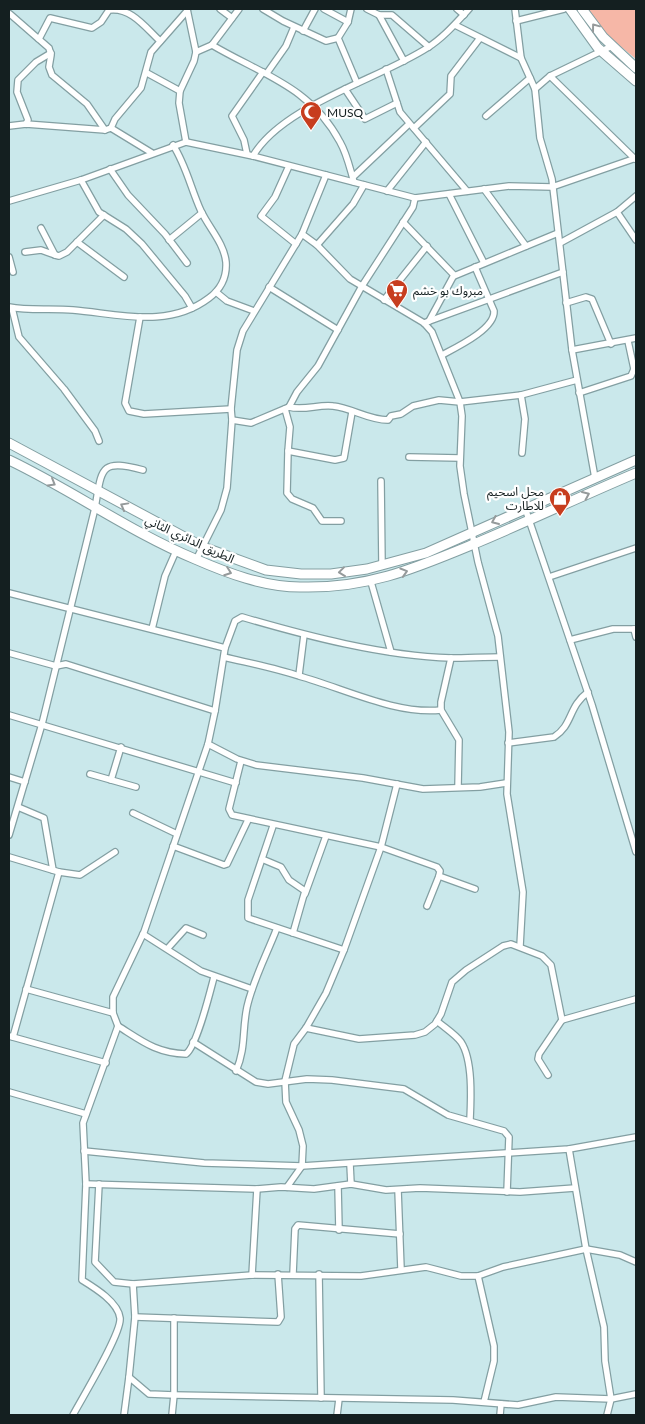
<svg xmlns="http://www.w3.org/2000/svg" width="645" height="1424" font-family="Lato,'Noto Sans Arabic',sans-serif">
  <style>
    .green { fill: #f6b7a7 }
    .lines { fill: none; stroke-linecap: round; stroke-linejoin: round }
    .street-casing { stroke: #839fa2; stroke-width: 8 }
    .primary-casing { stroke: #839fa2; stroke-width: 11 }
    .street { stroke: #fff; stroke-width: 5.5 }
    .primary { stroke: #fff; stroke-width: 9 }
    .oneway { stroke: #959a9b }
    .labels { text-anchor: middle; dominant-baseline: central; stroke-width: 4.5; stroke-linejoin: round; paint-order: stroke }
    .poi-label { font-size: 12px; fill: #141f20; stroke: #fff; text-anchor: start }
    .street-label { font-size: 12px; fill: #141f20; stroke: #fff }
  </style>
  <rect width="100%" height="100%" fill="#cae8eb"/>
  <polygon class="green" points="586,9 636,9 636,59 602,31"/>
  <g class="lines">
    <g class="street-casing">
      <g id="street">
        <polyline points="220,9 232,18"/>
        <polyline points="263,9 283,21 326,41 338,38"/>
        <polyline points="324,9 348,22"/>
        <polyline points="351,9 348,22 338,38 357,83"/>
        <polyline points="367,9 379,15 392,15 429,47"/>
        <polyline points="457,9 464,15"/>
        <polyline points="515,9 521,58 535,89 540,138 552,179 572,350 595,478"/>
        <polyline points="10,14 49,48 51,55 49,67 52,75 87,104 105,130"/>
        <polyline points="379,15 404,61"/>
        <polyline points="516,21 564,9"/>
        <polyline points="455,25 521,58"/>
        <polyline points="303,31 315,9"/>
        <path d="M39 39 50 18 92 28 101 22 109 10C131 7 145 27 160 41"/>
        <path d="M212 45C261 74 311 87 340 142 347 154 350 169 354 182"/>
        <polyline points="196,52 212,45 239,9"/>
        <polyline points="386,69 400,112 467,191"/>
        <polyline points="147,73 180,91"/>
        <polyline points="267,73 286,46 294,27"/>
        <polyline points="550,76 635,159"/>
        <polyline points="345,89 365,119 397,103"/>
        <polyline points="535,89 550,76 612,46"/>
        <polyline points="486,116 530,78"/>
        <polyline points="26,124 28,120 17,92 18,80 36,62 51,53"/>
        <polyline points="9,126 26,124 105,130 111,128 152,153"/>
        <polyline points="111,128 115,119 141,88 151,52 187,11"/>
        <polyline points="414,128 450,94 451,76 480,38"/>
        <polyline points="186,142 179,103 180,91 194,61 196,52 187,9"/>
        <polyline points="247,154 244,140 232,116 263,72"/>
        <path d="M253 156C282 106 379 79 427 48 443 38 456 23 469 9"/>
        <polyline points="289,166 275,197 261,216 296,244"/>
        <polyline points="110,169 128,195 165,234 187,263"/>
        <polyline points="353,177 409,124"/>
        <polyline points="81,180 99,212 126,229 142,244 185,296 192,308"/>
        <polyline points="484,189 526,246"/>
        <polyline points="387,191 426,142"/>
        <polyline points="449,194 484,263"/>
        <polyline points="9,201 81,180 186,142 253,156 415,198 509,186 552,187 636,158"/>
        <polyline points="617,212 636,240"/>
        <polyline points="403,222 454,275 429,321"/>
        <polyline points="302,234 317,245 350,279 424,323 432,332 460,402 462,416 460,466 464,494 478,562 498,636 509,732 507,794 523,892 520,946"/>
        <polyline points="169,240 202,213"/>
        <polyline points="77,242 124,277"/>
        <polyline points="560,243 617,212 636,196"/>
        <polyline points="317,245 353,204 364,185"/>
        <polyline points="25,252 41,250 55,255 41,228"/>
        <polyline points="55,255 59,256 67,252 104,215"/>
        <polyline points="9,257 13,272"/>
        <polyline points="454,276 558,233"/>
        <polyline points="269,287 338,330"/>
        <polyline points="216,292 227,301 254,311"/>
        <polyline points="384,300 427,246"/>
        <polyline points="566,303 586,297 592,299 611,344"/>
        <path d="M9 307C30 311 51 308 73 310 120 314 168 329 209 298 221 289 227 277 226 262 224 243 209 228 201 211 191 189 186 165 173 145"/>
        <polyline points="12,308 19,337 64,389 95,431 99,441"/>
        <polyline points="140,317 125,403 129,411 144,414 231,409"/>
        <polyline points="424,323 563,272"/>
        <polyline points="628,341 634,369 636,369"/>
        <polyline points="572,350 636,338"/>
        <path d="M442 355C457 347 495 329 494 311L475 267"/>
        <polyline points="579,393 631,376 634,369"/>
        <polyline points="521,395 525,419 522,453"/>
        <path d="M289 407C304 411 319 404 333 406 352 408 368 420 388 420L391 416 401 414 413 406 439 400 460 402 521 395 577 380"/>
        <polyline points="285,409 290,427 288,451 335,460 344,458 352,412"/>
        <polyline points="232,420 231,409 237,350 243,331 302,234 326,175"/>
        <polyline points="288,451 287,493 292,499 313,508 322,521 341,521"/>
        <polyline points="409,457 460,458"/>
        <polyline points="381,481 382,565"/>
        <polyline points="525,508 592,705 636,852"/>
        <polyline points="196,560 221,510 227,488 232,420 251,423 289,407 297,392 318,366 362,286 413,207 415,198"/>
        <polyline points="549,577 636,548"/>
        <polyline points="371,582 391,652"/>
        <path d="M9 593 225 648 215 711 208 744 144 932 113 997V1013L118 1026 83 1123 86 1184 82 1280C95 1288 118 1302 120 1318 122 1333 82 1398 73 1415"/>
        <polyline points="152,629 165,576 176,551"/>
        <polyline points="634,629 636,637"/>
        <polyline points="570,640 613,629 636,629"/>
        <path d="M225 648 235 621 242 617C307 636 383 656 451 658 467 658 484 657 500 657"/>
        <polyline points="9,653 56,666 66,664 215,711"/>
        <path d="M224 657C249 663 275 668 299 676 343 688 396 715 441 710"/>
        <polyline points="451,658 441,702 441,710 459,740 458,787"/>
        <polyline points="299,675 304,635"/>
        <polyline points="9,715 236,783"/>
        <path d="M508 743 554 737C573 725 568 707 588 692"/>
        <polyline points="208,744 237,759 256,765 363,778 423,789 480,787 506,783"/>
        <polyline points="241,761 229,809 232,815 381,847 437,867 440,871 439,876 427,906"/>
        <polyline points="90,774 136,787"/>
        <polyline points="9,777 25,782"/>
        <polyline points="111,780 121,747"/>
        <polyline points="18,807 44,818 53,870"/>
        <polyline points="133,813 177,834"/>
        <polyline points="273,826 248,900 248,918 344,950"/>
        <path d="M9 835 42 724 95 508C102 469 99 458 143 470"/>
        <polyline points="173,846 224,865 227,864 248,820"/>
        <polyline points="9,857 59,872 13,1037"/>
        <polyline points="262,859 281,867 289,880 305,891 293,933"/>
        <polyline points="59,872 80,875 115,852"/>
        <polyline points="439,876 475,889"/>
        <polyline points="305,894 326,836"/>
        <polyline points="143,934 201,971 252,989"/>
        <polyline points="168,948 186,928 203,935"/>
        <polyline points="26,989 113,1013"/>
        <path d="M437 1021C445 1028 455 1034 461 1042 473 1060 471 1099 470 1120"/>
        <path d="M118 1026C142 1041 156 1053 186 1054 197 1046 210 992 214 977"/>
        <polyline points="306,1028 359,1039 415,1035 425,1032 435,1024 441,1014 452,982 466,970 503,946 511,944 542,956 551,965 562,1020 636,999"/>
        <polyline points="9,1036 106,1063"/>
        <polyline points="193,1042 256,1082 268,1084 307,1079 332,1080 404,1089 448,1115 504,1131 509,1137 507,1192"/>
        <path d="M236 1071C246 1048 242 1031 247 1007 253 980 267 954 277 928"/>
        <polyline points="548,1075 538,1059 539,1054 562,1020"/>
        <polyline points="9,1092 86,1114"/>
        <polyline points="569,1149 586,1249 604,1327 605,1361 611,1399 607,1415"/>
        <polyline points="84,1151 204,1163 302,1166 569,1149 636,1137"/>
        <polyline points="350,1164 351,1184"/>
        <polyline points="86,1184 257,1189 281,1187 314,1189 351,1184 386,1190 420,1188 520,1192 575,1188"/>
        <polyline points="99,1184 95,1262 114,1282 133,1284 252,1275 361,1276 426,1267 461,1276 478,1276 494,1346 494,1361 484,1402"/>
        <polyline points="338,1186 339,1230"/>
        <polyline points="287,1187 302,1166 303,1146 299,1130 286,1102 285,1081 294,1044 306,1028 326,993 344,950 381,847 397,784"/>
        <polyline points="398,1190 401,1269"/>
        <polyline points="293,1274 295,1229 298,1225 400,1234"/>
        <polyline points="319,1274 321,1398"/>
        <polyline points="252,1275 257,1189"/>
        <polyline points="478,1276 503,1267 586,1249 620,1255 636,1262"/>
        <polyline points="135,1317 278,1322 281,1317 278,1274"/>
        <polyline points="129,1377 135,1317 133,1284"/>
        <polyline points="124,1415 129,1377 149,1394 174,1395 453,1400 518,1405 556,1397 611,1399 636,1394"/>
        <polyline points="172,1415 174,1395 174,1318"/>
        <polyline points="337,1415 339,1399"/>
        <polyline points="500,1415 501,1404"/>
      </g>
    </g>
    <g class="primary-casing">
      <g id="primary">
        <polyline points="570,9 598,48 636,81"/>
        <polyline points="582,9 603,37 636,68"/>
        <polyline points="9,443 203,547 266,570 301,574 331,574 367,569 426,553 636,460"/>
        <path d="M9 460C72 490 130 532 195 559 227 573 264 587 300 587 370 589 418 567 481 541 533 519 584 495 636 473"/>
      </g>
    </g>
    <use href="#street" class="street"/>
    <use href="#primary" class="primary"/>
  </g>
  <defs><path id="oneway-chevron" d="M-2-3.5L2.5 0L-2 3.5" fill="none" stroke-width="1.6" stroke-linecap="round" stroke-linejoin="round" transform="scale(1.25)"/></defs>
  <g class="oneway">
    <use href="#oneway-chevron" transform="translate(595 27) rotate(-127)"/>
    <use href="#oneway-chevron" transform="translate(52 483) rotate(30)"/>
    <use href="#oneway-chevron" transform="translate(586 495) rotate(-24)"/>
    <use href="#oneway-chevron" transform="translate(124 506) rotate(-151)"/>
    <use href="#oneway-chevron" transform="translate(495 521) rotate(157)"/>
    <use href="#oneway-chevron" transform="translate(228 572) rotate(20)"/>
    <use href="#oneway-chevron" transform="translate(342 572) rotate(173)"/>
    <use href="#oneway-chevron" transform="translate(404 572) rotate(-17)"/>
  </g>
  <defs>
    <g id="mosque-pin" transform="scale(1.125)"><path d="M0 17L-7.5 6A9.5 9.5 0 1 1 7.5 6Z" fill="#c73d1e" stroke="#fff"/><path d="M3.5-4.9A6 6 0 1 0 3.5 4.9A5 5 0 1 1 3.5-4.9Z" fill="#fff"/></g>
    <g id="supermarket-pin" transform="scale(1.125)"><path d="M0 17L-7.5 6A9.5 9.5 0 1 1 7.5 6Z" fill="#c73d1e" stroke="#fff"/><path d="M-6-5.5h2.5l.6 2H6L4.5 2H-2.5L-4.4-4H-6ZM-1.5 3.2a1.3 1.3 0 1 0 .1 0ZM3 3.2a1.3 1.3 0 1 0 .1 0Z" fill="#fff"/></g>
    <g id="shop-pin" transform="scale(1.125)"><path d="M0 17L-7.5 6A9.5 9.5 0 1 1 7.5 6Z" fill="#c73d1e" stroke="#fff"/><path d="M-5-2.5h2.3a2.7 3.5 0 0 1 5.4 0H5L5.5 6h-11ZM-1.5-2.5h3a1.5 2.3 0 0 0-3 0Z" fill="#fff"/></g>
  </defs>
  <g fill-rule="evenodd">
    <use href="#mosque-pin" x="311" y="112"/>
    <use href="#supermarket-pin" x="397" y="290"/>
    <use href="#shop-pin" x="560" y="498"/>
  </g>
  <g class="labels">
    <g class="poi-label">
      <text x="327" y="112">MUSQ</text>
      <text x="413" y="290">مبروك بو خشم</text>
      <text x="544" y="491" text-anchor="end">محل اسحيم<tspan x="544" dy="14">للاطارت</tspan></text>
    </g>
    <g class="street-label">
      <text transform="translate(190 539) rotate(25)">الطريق الدائري الثاني</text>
    </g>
  </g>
  <rect width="645" height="1424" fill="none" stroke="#141f20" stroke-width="20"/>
</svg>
